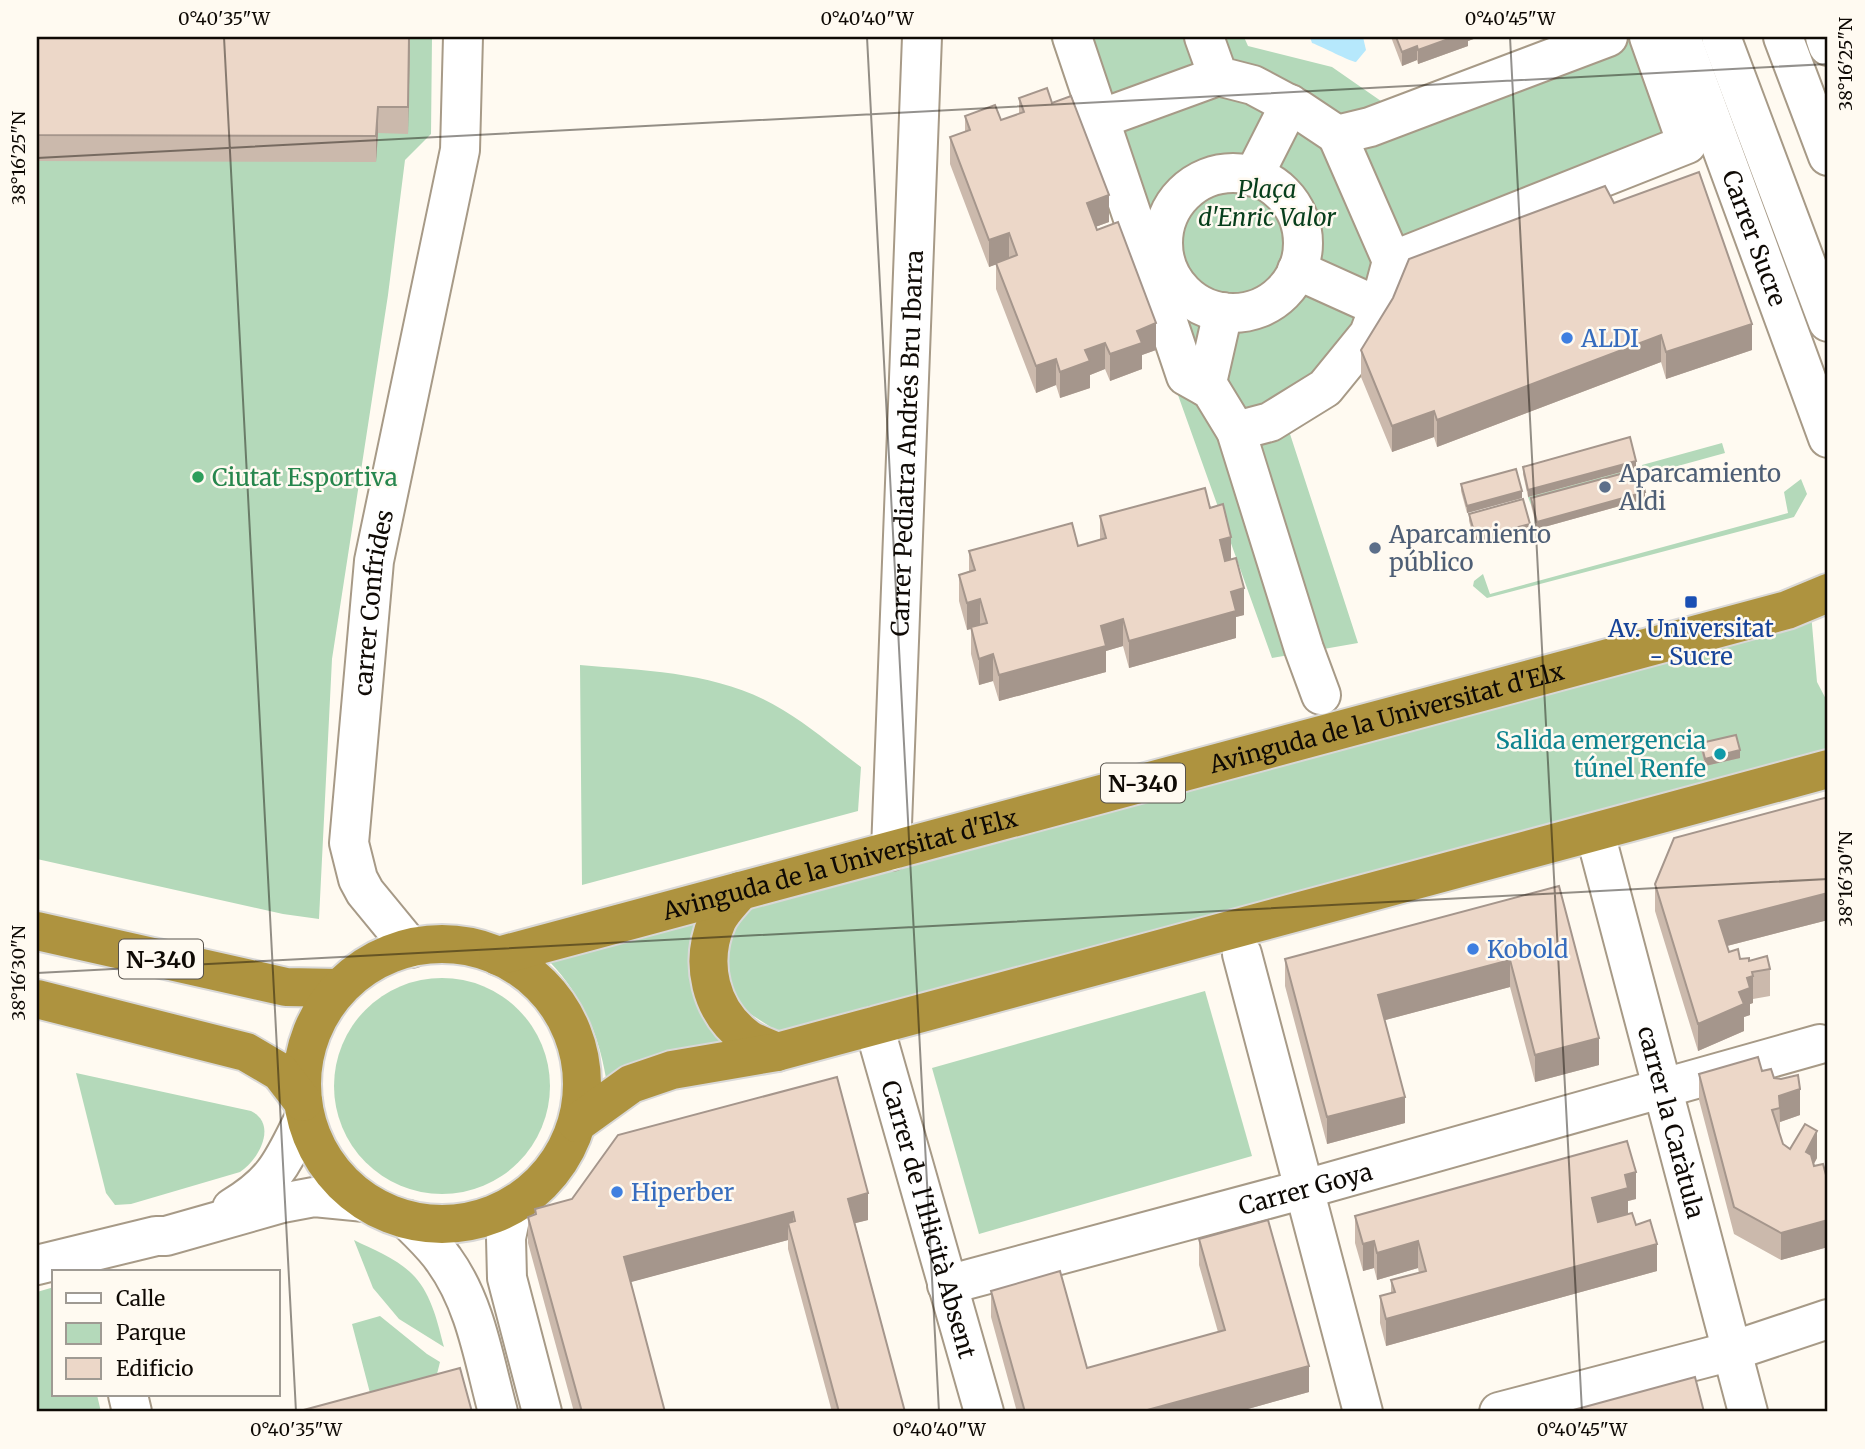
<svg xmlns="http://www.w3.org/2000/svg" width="1865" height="1449" font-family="Merriweather,serif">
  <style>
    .green { fill: #b4d9ba }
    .water { fill: #b6e8fc }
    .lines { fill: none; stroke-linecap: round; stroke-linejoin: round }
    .minor-casing { stroke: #a79a87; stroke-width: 42 }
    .highway-casing { stroke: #d9d8d7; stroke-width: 42 }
    .minor { stroke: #fff; stroke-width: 38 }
    .highway { stroke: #ae933f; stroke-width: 38 }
    .wall { fill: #cbb9ac }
    .shaded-wall { fill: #a5968c }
    .building { fill: #ecd7c8; stroke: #a5968c; stroke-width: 2 }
    .ticks { fill: none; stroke: #0f0a05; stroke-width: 2; stroke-opacity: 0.45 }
    .shop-dot { fill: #3f7fe0; stroke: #fffaf1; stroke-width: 2.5 }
    .leisure-dot { fill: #2e9e5b; stroke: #fffaf1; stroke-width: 2.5 }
    .service-dot { fill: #5c6f8a; stroke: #fffaf1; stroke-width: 2.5 }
    .transit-dot { fill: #1a4fb4; stroke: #fffaf1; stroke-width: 2.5 }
    .culture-dot { fill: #0f9aa8; stroke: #fffaf1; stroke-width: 2.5 }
    .labels { text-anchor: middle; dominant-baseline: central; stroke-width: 5; stroke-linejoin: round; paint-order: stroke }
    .shield { fill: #fffaf1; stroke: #57524c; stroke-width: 2 }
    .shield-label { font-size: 23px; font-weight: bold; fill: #0f0a05 }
    .park-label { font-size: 24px; font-style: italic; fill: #073e1b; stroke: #fffaf1 }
    .street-label { font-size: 24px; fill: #0f0a05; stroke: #fffaf1 }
    .shop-label { font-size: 24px; fill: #366cbe; stroke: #fffaf1; text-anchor: start }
    .service-label { font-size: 24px; fill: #4e5e75; stroke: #fffaf1; text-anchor: start }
    .leisure-label { font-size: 24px; fill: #27864d; stroke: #fffaf1; text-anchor: start }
    .transit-label { font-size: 24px; fill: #164399; stroke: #fffaf1 }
    .culture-label { font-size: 24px; fill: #0d838f; stroke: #fffaf1; text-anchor: end }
    .neatline { fill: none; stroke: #0f0a05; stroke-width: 2.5 }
    .ticks-label { font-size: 18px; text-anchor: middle; fill: #0f0a05 }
  </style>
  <rect width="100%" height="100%" fill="#fffaf1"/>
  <g class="green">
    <polygon points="37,37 432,37 431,134 405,160 388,295 332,659 319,919 283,914 37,859"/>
    <polygon points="1050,37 1244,37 1248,46 1332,67 1391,108 1587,37 1657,37 1702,146 1400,268 1348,387 1290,434 1358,643 1272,658"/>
    <polygon points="1722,443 1725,453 1645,475 1642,465"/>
    <polygon points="1636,468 1639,476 1531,505 1528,497"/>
    <polygon points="1801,479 1807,494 1794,517 1487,598 1473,586 1474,581 1483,574 1490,594 1788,513 1784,492"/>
    <polygon points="1811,613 1817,682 1828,703 1828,748 780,1033 741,1008 715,960 744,907"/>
    <path d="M580 665C649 671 722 672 783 710 810 726 835 748 861 767L858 811 582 885Z"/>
    <path d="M689 921 696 924 724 1039 717 1044 616 1072 606 1078C598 1031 581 995 549 961Z"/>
    <circle cx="442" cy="1086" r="108"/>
    <polygon points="1205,991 1252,1156 979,1234 932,1068"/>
    <path d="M76 1073 251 1111C278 1124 259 1160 240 1172L131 1204 115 1205 106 1193Z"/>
    <path d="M354 1240C374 1250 400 1260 415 1277 432 1296 438 1324 444 1347L399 1319 373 1288Z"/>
    <polygon points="54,1287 54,1395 97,1395 101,1412 37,1412 37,1292"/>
    <polygon points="380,1316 427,1354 440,1362 437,1374 370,1393 352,1324"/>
  </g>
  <path class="water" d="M1310 37H1363L1366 50 1356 62C1349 61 1323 47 1312 43Z"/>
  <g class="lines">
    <g class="minor-casing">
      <g id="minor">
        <polyline points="1072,37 1186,376 1211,390 1236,431 1304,649 1321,695"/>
        <polyline points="1204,37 1218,76 1253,85 1298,109 1337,135 1370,127 1608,37"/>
        <path id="s1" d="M1681 37 1828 438"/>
        <polyline points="1721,37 1828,322"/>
        <polyline points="1783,37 1828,156"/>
        <polyline points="1825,37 1828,46"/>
        <polyline points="1100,119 1218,76"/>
        <polyline points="1337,135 1392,261"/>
        <circle cx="1233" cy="243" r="70"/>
        <polyline points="1253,177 1290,104"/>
        <polyline points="1297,270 1379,307"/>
        <polyline points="1206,387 1223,312"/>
        <polyline points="1236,431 1270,422 1325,388 1369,334 1381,302 1392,261 1687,144 1649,37"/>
        <path id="s2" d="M1595 833 1748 1412"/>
        <path id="s3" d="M891 851 922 37"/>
        <path id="s4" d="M411 948 365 892 358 879 349 843 374 561 460 150 463 37"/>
        <polyline points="1242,954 1363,1412"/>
        <path id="s5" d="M874 1026 984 1412"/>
        <polyline points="513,1205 506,1238 507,1278 542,1412"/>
        <path d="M232 1208C276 1182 283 1161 305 1117"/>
        <path d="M408 1220C420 1233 434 1245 444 1260 476 1304 484 1361 498 1412"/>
        <polyline points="37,1265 156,1236 166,1236 282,1203 314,1197 365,1202"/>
        <path id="s6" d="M947 1285 1305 1189 1820 1044"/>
        <polyline points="128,1395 132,1412"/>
        <polyline points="1499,1412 1732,1351 1828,1319"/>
      </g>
    </g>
    <g class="highway-casing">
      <g id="highway">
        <path d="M740 891C733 900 722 910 717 921 699 963 710 1011 747 1038 755 1044 767 1047 777 1052"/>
        <polyline points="37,931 286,987 339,988"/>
        <circle cx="442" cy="1084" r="140"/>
        <path id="s7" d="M498 956 1787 610 1828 593"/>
        <polyline points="37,999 246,1052 280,1072 303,1102"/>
        <polyline points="577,1123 631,1084 672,1070 777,1052 1828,769"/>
      </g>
    </g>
    <use href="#minor" class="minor"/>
    <use href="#highway" class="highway"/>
  </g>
  <g class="wall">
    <polygon points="37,37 410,37 408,134 378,133 376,162 37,161"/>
    <polygon points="1391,37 1479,37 1468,41 1468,46 1418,64 1417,60 1402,66"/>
    <polygon points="1019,98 1052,103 1109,222 1095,227 1156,350 1142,355 1142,369 1110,381 1105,369 1090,375 1090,388 1060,398 1056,385 1036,393 996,289 996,264 989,267 950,164 950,137 965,132 965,116 1001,120 1019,114"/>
    <polygon points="1614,203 1752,350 1666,379 1661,362 1437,447 1434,437 1392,452 1361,377 1361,350"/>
    <polygon points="1523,467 1636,468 1528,497 1523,474"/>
    <polygon points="1461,484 1522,498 1467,513 1461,491"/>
    <polygon points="1531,498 1645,499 1537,529 1531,505"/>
    <polygon points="1210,508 1231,559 1244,615 1236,617 1236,638 1129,668 1123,646 1106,651 1106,672 999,701 993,681 979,685 971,654 971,629 967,630 959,601 959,575 969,571 969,551 1078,546 1100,540 1100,516"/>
    <polygon points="1469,514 1530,531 1476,545 1469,521"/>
    <polygon points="1701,743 1740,758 1705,766 1701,750"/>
    <polygon points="1655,884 1828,920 1727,946 1729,952 1740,959 1749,961 1770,969 1770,996 1753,999 1753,1003 1750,1004 1750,1015 1744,1017 1744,1031 1698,1051 1655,911"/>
    <polygon points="1559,886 1599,1065 1535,1082 1510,987 1385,1020 1405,1123 1327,1144 1285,986 1285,959"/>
    <polygon points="1762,1071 1774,1078 1800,1115 1780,1122 1780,1134 1783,1144 1790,1149 1817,1158 1813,1165 1814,1166 1826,1175 1828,1174 1828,1247 1781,1260 1734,1234 1699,1100 1699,1074"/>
    <polygon points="618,1135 868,1220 855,1223 905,1412 832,1412 788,1249 788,1240 630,1282 665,1412 574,1412 528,1243 528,1217 535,1215 535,1209 572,1199"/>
    <polygon points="1636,1199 1628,1201 1628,1214 1636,1225 1657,1271 1386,1346 1380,1323 1380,1296 1391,1293 1391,1280 1419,1273 1418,1268 1377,1280 1374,1268 1363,1271 1355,1243 1355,1216"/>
    <polygon points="1199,1239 1309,1392 1237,1412 1017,1412 991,1317 991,1291 1087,1368 1218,1332 1199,1265"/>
  </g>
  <g class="shaded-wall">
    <polygon points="409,37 410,37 408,134 408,107"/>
    <polygon points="1454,37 1479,37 1468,41 1468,46 1418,64 1418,50"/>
    <polygon points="1417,46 1417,60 1402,66 1402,52"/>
    <polygon points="378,107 378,133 376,162 376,136"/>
    <polygon points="1109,195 1109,222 1087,230 1087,203"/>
    <polygon points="1009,233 1009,260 989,267 989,240"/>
    <polygon points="1156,323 1156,350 1142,355 1142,369 1110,381 1110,354 1137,331"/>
    <polygon points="1752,324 1752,350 1666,379 1666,352"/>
    <polygon points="1661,335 1661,362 1437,447 1437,420"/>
    <polygon points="1105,343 1105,369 1090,375 1090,388 1060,398 1060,372 1085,350"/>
    <polygon points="1056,359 1056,385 1036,393 1036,366"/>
    <polygon points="1434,411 1434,437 1392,452 1392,426"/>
    <polygon points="1636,461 1636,468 1528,497 1528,490"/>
    <polygon points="1522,491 1522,498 1467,513 1467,506"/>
    <polygon points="1645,492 1645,499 1537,529 1537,522"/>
    <polygon points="1530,524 1530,531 1476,545 1476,538"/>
    <polygon points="1231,537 1231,564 1220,567 1220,540"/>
    <polygon points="1244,588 1244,615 1236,617 1236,638 1129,668 1129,641 1231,592"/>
    <polygon points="980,599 980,626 967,630 967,603"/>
    <polygon points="1123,619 1123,646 1106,651 1106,672 999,701 999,675 1101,626"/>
    <polygon points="993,654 993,681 979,685 979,659"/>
    <polygon points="1740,750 1740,758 1705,766 1705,759"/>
    <polygon points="1828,893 1828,920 1719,948 1719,921"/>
    <polygon points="1510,960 1510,987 1378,1022 1378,995"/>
    <polygon points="1753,976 1753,1003 1750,1004 1750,1015 1744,1017 1744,1031 1698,1051 1698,1024 1739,992 1747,978"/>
    <polygon points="1599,1038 1599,1065 1535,1082 1535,1055"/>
    <polygon points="1800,1089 1800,1115 1780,1122 1779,1096"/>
    <polygon points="1405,1097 1405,1123 1327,1144 1327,1117"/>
    <polygon points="1817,1131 1817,1158 1806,1179 1806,1152"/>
    <polygon points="1636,1172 1636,1199 1628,1201 1628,1215 1592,1225 1592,1198 1625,1175"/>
    <polygon points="868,1193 868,1220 848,1225 848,1199"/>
    <polygon points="793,1212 793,1239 788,1223 788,1240 624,1284 624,1257"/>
    <polygon points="1828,1220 1828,1247 1781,1260 1781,1233"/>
    <polygon points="1374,1241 1374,1268 1363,1271 1363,1244"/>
    <polygon points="1418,1241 1418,1268 1377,1280 1377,1253"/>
    <polygon points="1657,1244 1657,1271 1386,1346 1386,1319"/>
    <polygon points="1309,1366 1309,1392 1237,1412 1140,1412"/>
  </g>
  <g class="building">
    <polygon points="37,37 409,37 408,107 378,107 376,136 37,135"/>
    <polygon points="1396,37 1454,37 1418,50 1417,46 1402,52"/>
    <polygon points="1047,88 1052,103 1071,96 1109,195 1087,203 1097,230 1118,222 1156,323 1137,331 1142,343 1110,354 1105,343 1085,350 1090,361 1060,372 1056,359 1036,366 996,263 1017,255 1009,233 989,240 950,137 970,130 965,116 995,105 1001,120 1024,112 1019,98"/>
    <polygon points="1699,172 1752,324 1666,352 1661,335 1437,420 1434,411 1392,426 1361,350 1393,298 1409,259 1605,186 1614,203"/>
    <polygon points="1630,437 1636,461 1528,490 1523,467"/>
    <polygon points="1516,469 1522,491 1467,506 1461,484"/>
    <polygon points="1639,469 1645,492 1537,522 1531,498"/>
    <polygon points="1205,488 1210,508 1223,504 1231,537 1220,540 1225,561 1236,558 1244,588 1231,592 1236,611 1129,641 1123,619 1101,626 1106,646 999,675 993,654 979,659 971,627 987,623 980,599 967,603 959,575 975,570 969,551 1072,523 1078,546 1106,538 1100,516"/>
    <polygon points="1523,499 1530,524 1476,538 1469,514"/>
    <polygon points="1736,735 1740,750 1705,759 1701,743"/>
    <polygon points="1828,797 1828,893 1719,921 1729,952 1738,949 1740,959 1749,958 1749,961 1767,956 1770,969 1752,972 1753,976 1747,978 1750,988 1739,992 1744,1004 1698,1024 1655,884 1674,838"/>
    <polygon points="1559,886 1599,1038 1535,1055 1510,960 1378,995 1405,1097 1327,1117 1285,959"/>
    <polygon points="1758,1057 1762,1071 1771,1069 1774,1078 1781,1079 1798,1075 1800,1089 1779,1096 1780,1108 1772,1110 1783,1144 1790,1149 1805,1124 1817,1131 1806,1152 1811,1155 1814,1166 1823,1164 1826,1175 1828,1174 1828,1220 1781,1233 1734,1207 1699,1074"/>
    <polygon points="837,1077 868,1193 848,1199 905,1412 839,1412 788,1223 795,1221 793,1212 624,1257 665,1412 582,1412 528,1217 536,1214 535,1209 572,1199 618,1135"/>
    <polygon points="1627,1141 1636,1172 1625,1175 1628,1188 1592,1198 1598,1222 1632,1213 1636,1225 1650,1220 1657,1244 1386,1319 1380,1296 1395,1292 1391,1280 1426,1271 1418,1241 1377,1253 1374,1241 1363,1244 1355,1216"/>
    <polygon points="1268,1220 1309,1366 1140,1412 1025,1412 991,1291 1060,1271 1087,1368 1225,1330 1199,1239"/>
    <polygon points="460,1368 472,1412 296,1412"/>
    <polygon points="1695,1377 1704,1412 1566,1412"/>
  </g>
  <path class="ticks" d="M224 37 296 1412M867 37 939 1412M1510 37 1582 1412M37 158 1828 64M37 973 1828 879"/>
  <g class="shop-dot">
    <circle cx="1567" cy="338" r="7"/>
    <circle cx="1473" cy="949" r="7"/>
    <circle cx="617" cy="1192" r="7"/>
  </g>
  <circle class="leisure-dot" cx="198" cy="477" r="7"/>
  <g class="service-dot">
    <circle cx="1605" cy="487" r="7"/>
    <circle cx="1375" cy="548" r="7"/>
  </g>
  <rect class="transit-dot" x="1684" y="595" width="14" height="14" rx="3.5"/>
  <circle class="culture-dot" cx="1720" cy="754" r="7"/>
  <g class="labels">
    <g class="shield">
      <rect x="1101" y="763.5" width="84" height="39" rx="5"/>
      <rect x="119" y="939.5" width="84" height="39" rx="5"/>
    </g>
    <g class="shield-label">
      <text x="1143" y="783">N-340</text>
      <text x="161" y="959">N-340</text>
    </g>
    <g class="park-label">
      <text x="1267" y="189">Plaça<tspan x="1267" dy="28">d'Enric Valor</tspan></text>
    </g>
    <g class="street-label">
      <text stroke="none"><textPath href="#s1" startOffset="214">Carrer Sucre</textPath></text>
      <text stroke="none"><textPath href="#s3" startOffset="408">Carrer Pediatra Andrés Bru Ibarra</textPath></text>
      <text stroke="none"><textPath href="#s4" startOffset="366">carrer Confrides</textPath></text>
      <text stroke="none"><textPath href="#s7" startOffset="920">Avinguda de la Universitat d'Elx</textPath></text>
      <text stroke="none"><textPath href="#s7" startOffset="354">Avinguda de la Universitat d'Elx</textPath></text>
      <text stroke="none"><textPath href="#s2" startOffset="299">carrer la Caràtula</textPath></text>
      <text stroke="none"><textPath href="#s6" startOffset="371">Carrer Goya</textPath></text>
      <text stroke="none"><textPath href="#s5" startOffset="201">Carrer de l'Il·licità Absent</textPath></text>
    </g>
    <g class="shop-label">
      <text x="1581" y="338">ALDI</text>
      <text x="1487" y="949">Kobold</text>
      <text x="631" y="1192">Hiperber</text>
    </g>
    <g class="service-label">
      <text x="1619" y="473">Aparcamiento<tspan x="1619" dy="28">Aldi</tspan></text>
      <text x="1389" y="534">Aparcamiento<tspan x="1389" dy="28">público</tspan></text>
    </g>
    <g class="leisure-label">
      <text x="212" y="477">Ciutat Esportiva</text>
    </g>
    <g class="transit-label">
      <text x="1691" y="628">Av. Universitat<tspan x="1691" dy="28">- Sucre</tspan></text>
    </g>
    <g class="culture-label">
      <text x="1706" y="740">Salida emergencia<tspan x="1706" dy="28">túnel Renfe</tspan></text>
    </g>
  </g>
  <rect width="1865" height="1449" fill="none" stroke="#fffaf1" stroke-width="77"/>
  <rect x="52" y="1270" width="228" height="126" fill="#fffaf1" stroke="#9f9a93" stroke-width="2"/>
  <rect x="66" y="1293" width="35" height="10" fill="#ffffff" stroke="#9f9a93" stroke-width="2"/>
  <text x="116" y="1306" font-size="21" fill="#0f0a05">Calle</text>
  <rect x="66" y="1323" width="35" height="21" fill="#b4d9ba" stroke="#9f9a93" stroke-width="2"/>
  <text x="116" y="1340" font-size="21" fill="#0f0a05">Parque</text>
  <rect x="66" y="1358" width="35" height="21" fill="#ecd7c8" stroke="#9f9a93" stroke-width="2"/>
  <text x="116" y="1376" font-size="21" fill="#0f0a05">Edificio</text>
  <rect x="38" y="38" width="1788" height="1372" class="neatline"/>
  <g class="ticks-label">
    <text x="224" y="25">0°40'35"W</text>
    <text x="867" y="25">0°40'40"W</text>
    <text x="1510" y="25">0°40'45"W</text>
    <text transform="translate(1846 64) rotate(-90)" y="6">38°16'25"N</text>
    <text transform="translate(19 158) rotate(-90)" y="6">38°16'25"N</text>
    <text transform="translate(1846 879) rotate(-90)" y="6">38°16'30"N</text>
    <text transform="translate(19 973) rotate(-90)" y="6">38°16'30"N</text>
    <text x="296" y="1436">0°40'35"W</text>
    <text x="939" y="1436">0°40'40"W</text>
    <text x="1582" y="1436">0°40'45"W</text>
  </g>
</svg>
